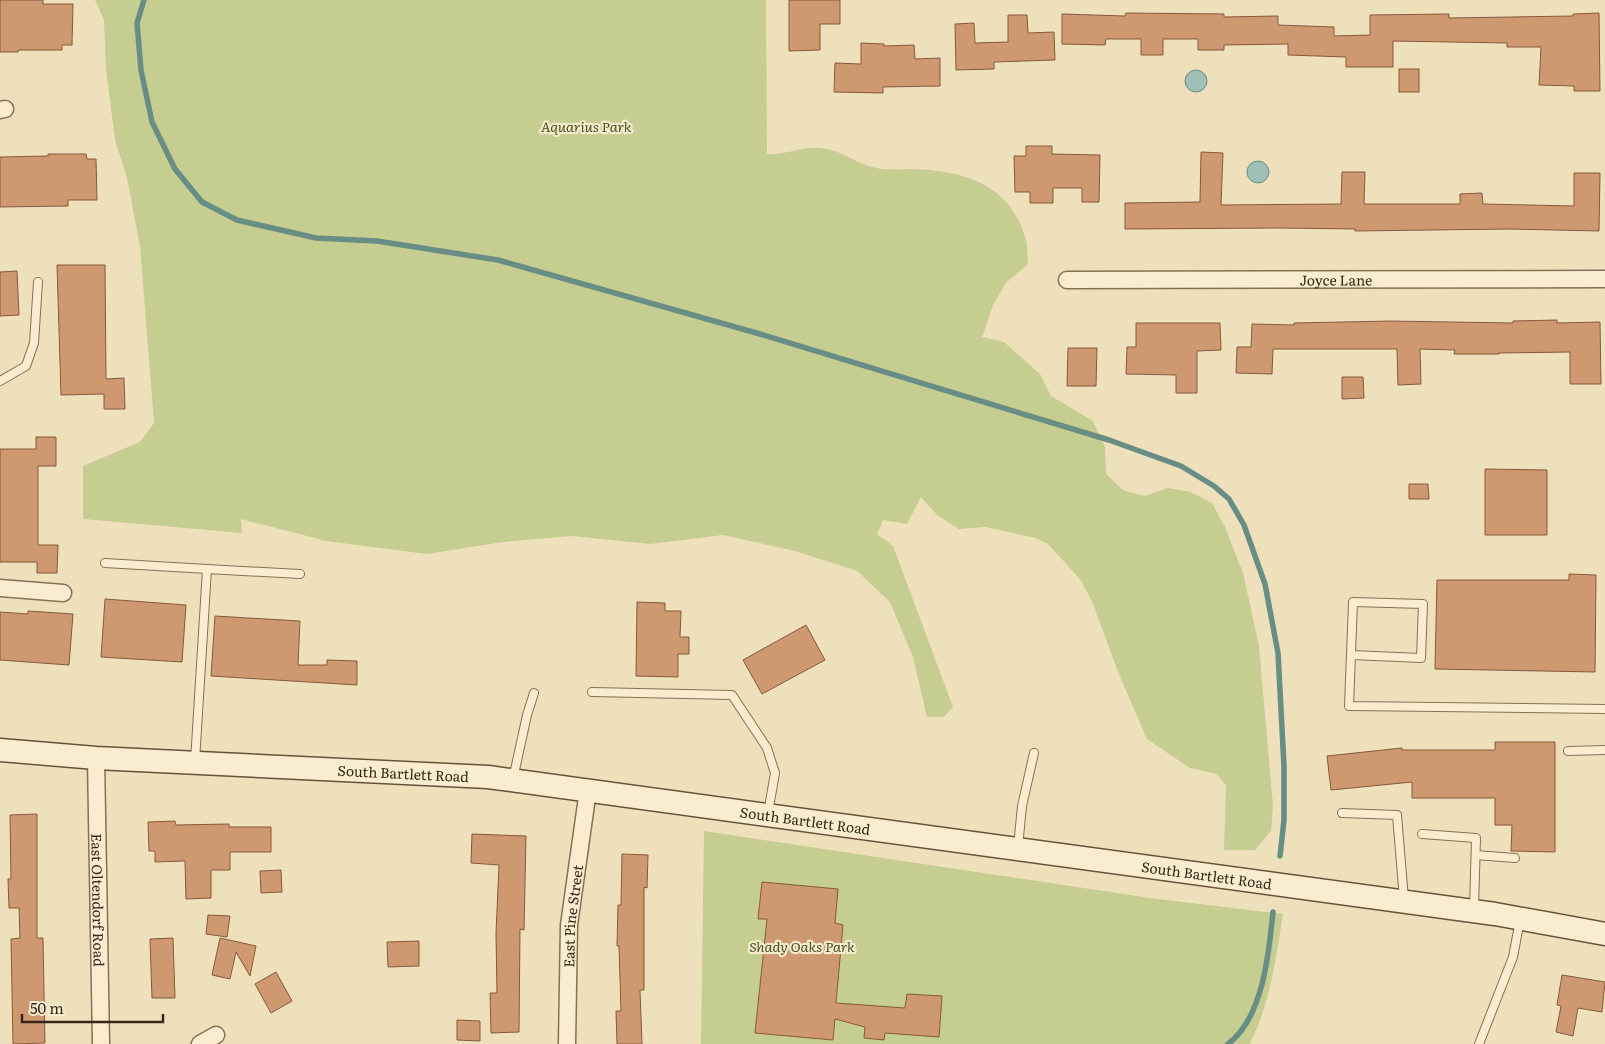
<svg xmlns="http://www.w3.org/2000/svg" width="1605" height="1044" font-family="Literata,serif">
  <style>
    .green { fill: #c5cd90 }
    .water { fill: #a0c0b7; stroke: #688d84 }
    .lines { fill: none; stroke-linecap: round; stroke-linejoin: round }
    .stream { stroke: #688d84; stroke-width: 5.5 }
    .building { fill: #ce9871; stroke: #86593b }
    .lane-casing { stroke: #877055; stroke-width: 10 }
    .street-casing { stroke: #877055; stroke-width: 19 }
    .secondary-casing { stroke: #685139; stroke-width: 25 }
    .lane { stroke: #faedcf; stroke-width: 8 }
    .street { stroke: #faedcf; stroke-width: 16 }
    .secondary { stroke: #faedcf; stroke-width: 22 }
    .labels { text-anchor: middle; dominant-baseline: central; stroke-width: 4.5; stroke-linejoin: round; paint-order: stroke }
    .park-label { font-size: 14px; font-style: italic; fill: #455221; stroke: #f6eacc }
    .street-label { font-size: 14px; fill: #35281b; stroke: #f6eacc }
  </style>
  <rect width="100%" height="100%" fill="#efe0bc"/>
  <g class="green">
    <path d="M95 0H766L767 154C791 155 806 143 831 150 845 153 859 165 876 168 893 171 912 168 930 170 975 175 1011 190 1025 237 1028 245 1027 255 1028 264L1006 283 993 305 982 337 1004 342 1040 374 1051 396 1093 421 1105 447 1106 474 1123 490 1145 496 1168 488 1191 492 1212 503 1225 527 1243 573 1259 646 1273 806 1271 831 1255 850H1224L1226 785 1217 774 1190 768 1147 739 1118 672 1092 601 1080 579 1049 545 1036 538 985 527 959 529 937 515 921 497 907 524 883 520 877 534 893 546 953 707 944 717H927L913 657 890 602 857 571 795 551 723 535 650 544 572 536 503 542 427 554 326 541 241 519 242 533 83 519V466L140 442 154 423 140 246 127 178 115 140 106 69 104 20Z"/>
    <path d="M704 831 1150 898 1283 914C1276 959 1270 1003 1250 1044H701Z"/>
  </g>
  <g class="water">
    <circle cx="1196" cy="81" r="11"/>
    <circle cx="1258" cy="172" r="11"/>
  </g>
  <g class="lines">
    <g class="stream">
      <polyline points="144,0 137,23 141,70 152,122 175,169 202,202 237,220 316,238 377,241 498,260 760,334 1109,440 1181,466 1214,486 1229,499 1244,525 1265,584 1278,653 1284,766 1284,820 1280,856"/>
      <path d="M1228 1044C1263 1018 1269 953 1273 912"/>
    </g>
  </g>
  <g class="building">
    <polygon points="0,0 43,0 43,4 73,4 72,45 62,45 62,50 19,50 18,52 0,52"/>
    <polygon points="789,0 840,0 840,24 820,24 820,50 789,51"/>
    <polygon points="1126,13 1224,14 1224,17 1278,16 1278,25 1334,27 1334,36 1370,35 1370,15 1449,14 1449,18 1573,16 1573,14 1599,13 1600,91 1574,91 1574,86 1539,85 1541,47 1507,47 1507,43 1393,41 1393,67 1346,67 1346,57 1288,55 1288,44 1224,45 1224,50 1198,50 1198,39 1163,39 1163,55 1141,55 1141,39 1106,39 1105,45 1062,44 1062,14 1125,16"/>
    <polygon points="1008,15 1027,15 1028,33 1054,32 1055,60 994,62 994,69 956,70 955,24 974,23 975,43 1008,42"/>
    <polygon points="861,43 884,44 884,46 914,45 915,59 940,58 940,86 883,87 883,93 834,92 835,63 861,64"/>
    <rect x="1399" y="69" width="20" height="23"/>
    <polygon points="1026,146 1052,146 1052,154 1100,155 1099,202 1082,202 1082,188 1053,188 1053,203 1030,203 1030,192 1015,192 1014,156 1026,156"/>
    <polygon points="1201,152 1223,153 1221,205 1341,204 1342,172 1365,172 1364,204 1460,204 1460,194 1482,193 1483,204 1574,206 1574,173 1600,173 1599,231 1509,229 1355,231 1355,229 1280,228 1125,229 1125,203 1200,202"/>
    <polygon points="48,154 86,154 87,159 96,159 97,200 68,200 68,206 0,207 0,157 48,156"/>
    <polygon points="57,265 105,265 106,379 124,378 125,409 104,409 104,394 61,395"/>
    <polygon points="17,271 19,315 0,316 0,272"/>
    <polygon points="1557,320 1557,323 1600,322 1601,384 1570,384 1570,352 1499,353 1499,354 1454,354 1455,350 1420,349 1421,384 1398,385 1397,349 1273,349 1272,374 1236,373 1237,347 1251,347 1252,324 1294,325 1294,323 1390,321 1513,323 1513,321"/>
    <polygon points="1136,323 1220,323 1221,350 1197,351 1197,393 1176,393 1176,375 1126,374 1127,347 1136,347"/>
    <polygon points="1068,348 1097,348 1096,386 1067,386"/>
    <polygon points="1342,377 1363,377 1364,398 1342,399"/>
    <polygon points="36,437 56,437 56,466 38,466 38,545 58,545 57,573 37,573 37,562 0,562 0,449 36,449"/>
    <polygon points="1485,469 1547,470 1547,535 1485,535"/>
    <polygon points="1409,484 1428,484 1429,499 1409,499"/>
    <polygon points="1569,574 1596,575 1595,672 1435,669 1437,580 1569,580"/>
    <polygon points="105,599 186,605 182,662 101,657"/>
    <polygon points="637,602 665,603 665,611 681,611 680,637 689,637 689,654 678,654 678,677 636,676"/>
    <polygon points="28,611 73,614 69,665 0,660 0,612 28,614"/>
    <polygon points="215,616 300,621 298,665 327,665 327,660 357,661 357,685 211,676"/>
    <polygon points="806,625 825,660 762,694 743,660"/>
    <polygon points="1495,742 1555,742 1555,852 1511,851 1512,825 1495,825 1495,798 1412,798 1412,782 1331,790 1327,756 1402,748 1402,750 1495,750"/>
    <polygon points="37,814 37,938 43,938 45,1043 13,1044 11,939 20,938 19,908 9,908 8,879 11,879 10,815"/>
    <polygon points="175,821 176,825 229,824 229,827 271,827 271,852 230,852 230,870 211,870 211,898 186,899 185,861 155,862 155,851 149,851 148,822"/>
    <polygon points="472,834 526,836 524,930 520,929 519,1032 491,1033 490,993 497,993 496,933 499,865 471,863"/>
    <polygon points="622,854 648,855 647,888 644,887 644,990 640,990 642,1044 617,1044 616,1011 621,1011 619,946 617,946 618,905 621,905"/>
    <polygon points="281,870 282,892 261,893 260,871"/>
    <polygon points="762,882 838,889 835,923 843,925 836,1003 905,1008 907,994 942,996 939,1037 885,1033 884,1040 864,1038 865,1027 835,1019 833,1040 755,1033 767,919 758,919"/>
    <polygon points="208,915 230,916 227,937 206,934"/>
    <polygon points="173,938 175,998 152,998 150,939"/>
    <polygon points="220,938 256,946 250,976 236,952 230,979 212,975"/>
    <polygon points="419,941 419,966 388,967 387,942"/>
    <polygon points="276,972 292,1001 271,1013 255,984"/>
    <polygon points="1562,975 1605,982 1602,1012 1578,1008 1573,1036 1556,1032 1561,1006 1557,1005"/>
    <polygon points="457,1020 480,1021 480,1041 457,1040"/>
  </g>
  <g class="lines">
    <g class="lane-casing">
      <g id="lane">
        <polyline points="0,381 26,366 34,343 38,282"/>
        <polyline points="105,563 207,569"/>
        <polyline points="1351,655 1421,658 1423,604 1353,602 1349,706 1605,709"/>
        <polyline points="592,692 732,695 767,748 775,773 768,813"/>
        <polyline points="1568,751 1605,750"/>
        <polyline points="195,761 207,569 300,574"/>
        <polyline points="513,779 527,715 534,693"/>
        <polyline points="1342,813 1397,815 1404,899"/>
        <polyline points="1422,834 1476,838 1474,909"/>
        <polyline points="1018,847 1022,806 1034,753"/>
        <polyline points="1476,855 1515,858"/>
        <polyline points="1479,1044 1513,957 1520,920"/>
      </g>
    </g>
    <g class="street-casing">
      <g id="street">
        <polyline points="0,110 5,109"/>
        <path id="s1" d="M1067 280 1605 279"/>
        <polyline points="0,588 63,593"/>
        <path id="s2" d="M96 758 101 1044"/>
        <polyline points="200,1044 216,1035"/>
        <path id="s3" d="M567 1044 569 925 588 790"/>
      </g>
    </g>
    <g class="secondary-casing">
      <g id="secondary">
        <path id="s4" d="M0 750 96 758 488 777 1495 914 1605 934"/>
      </g>
    </g>
    <use href="#lane" class="lane"/>
    <use href="#street" class="street"/>
    <use href="#secondary" class="secondary"/>
  </g>
  <g class="labels">
    <g class="park-label">
      <text x="586" y="126">Aquarius Park</text>
      <text x="802" y="946">Shady Oaks Park</text>
    </g>
    <g class="street-label">
      <text stroke="none"><textPath href="#s1" startOffset="269">Joyce Lane</textPath></text>
      <text stroke="none"><textPath href="#s4" startOffset="404">South Bartlett Road</textPath></text>
      <text stroke="none"><textPath href="#s4" startOffset="809">South Bartlett Road</textPath></text>
      <text stroke="none"><textPath href="#s4" startOffset="1214">South Bartlett Road</textPath></text>
      <text stroke="none"><textPath href="#s2" startOffset="142">East Oltendorf Road</textPath></text>
      <text stroke="none"><textPath href="#s3" startOffset="128">East Pine Street</textPath></text>
    </g>
  </g>
  <path d="M22 1014v8h141v-8" fill="none" stroke="#35281b" stroke-width="2.5"/>
  <text x="30" y="1014" font-size="15" fill="#35281b" stroke="#f6eacc" stroke-width="4" paint-order="stroke">50 m</text>
</svg>
